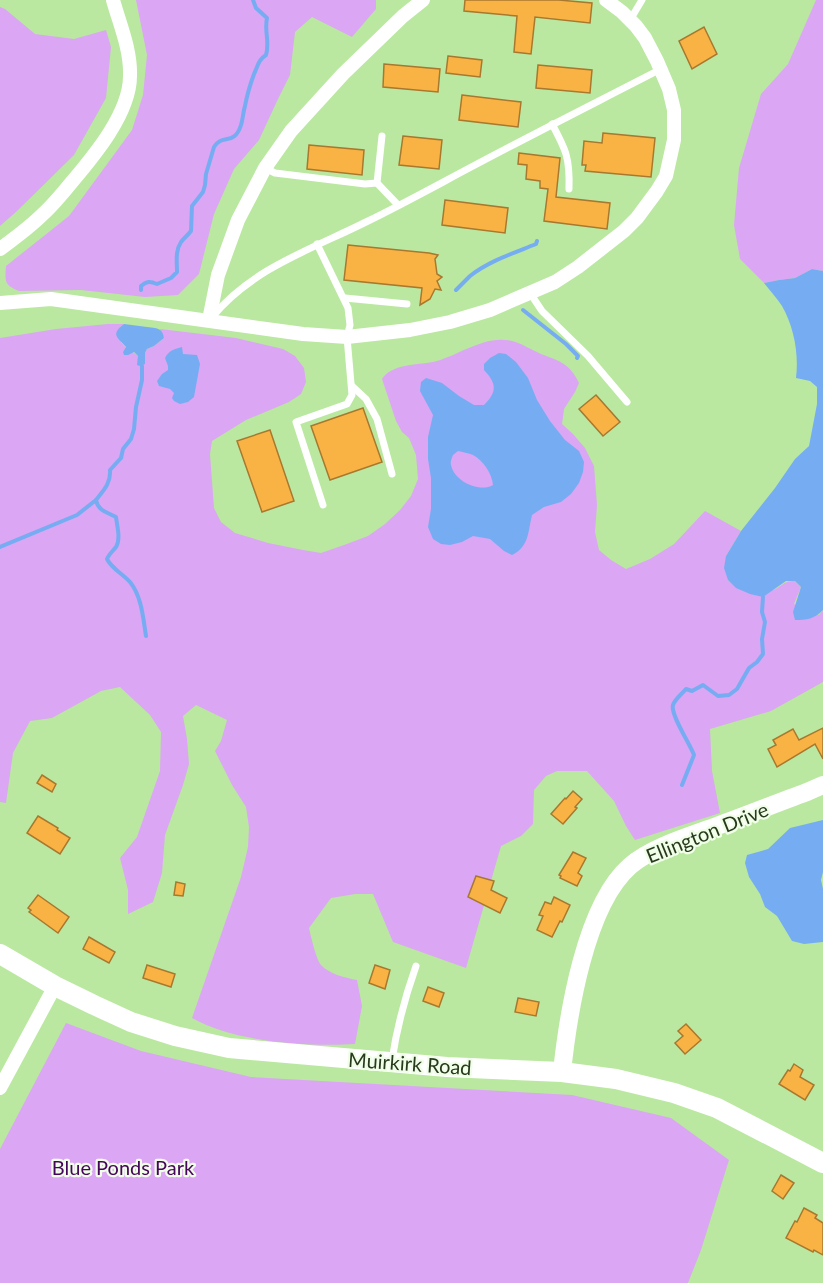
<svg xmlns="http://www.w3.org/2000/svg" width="823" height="1283" font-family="Lato,sans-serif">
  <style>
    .green { fill: #dba6f3 }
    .water { fill: #76adf2; fill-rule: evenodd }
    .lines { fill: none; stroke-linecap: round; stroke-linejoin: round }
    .stream { stroke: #76adf2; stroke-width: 4 }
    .building { fill: #f9b345; stroke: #a8782f; stroke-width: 1.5 }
    .service { stroke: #fff; stroke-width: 7 }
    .minor { stroke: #fff; stroke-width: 14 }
    .tertiary { stroke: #fff; stroke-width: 18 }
    .secondary { stroke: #fff; stroke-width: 20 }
    .labels { text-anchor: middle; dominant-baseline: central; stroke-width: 4.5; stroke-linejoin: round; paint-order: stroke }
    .street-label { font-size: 20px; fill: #283a1e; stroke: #f0fee8 }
    .park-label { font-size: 20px; fill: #46045c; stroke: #f0fee8 }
  </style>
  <rect width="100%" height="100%" fill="#bae8a0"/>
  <g class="green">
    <path d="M136 0H376V9L352 37 312 17 295 32 290 75 278 99 259 140 234 169 214 214 199 274 178 295 145 297 81 290 19 291C4 285 5 281 6 266L69 216 132 130 143 95 147 55Z"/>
    <polygon points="816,0 823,0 823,271 812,269 795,278 779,280 764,283 740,259 734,225 739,168 761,94 788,64"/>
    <polygon points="0,7 5,9 35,34 74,39 106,30 111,47 106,98 74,155 17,211 0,226"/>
    <path d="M108 324H124L120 327 121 342 126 348 123 352H133L138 356V358H145V353L147 349 154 346 164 338 160 329 236 338 283 349 295 356 304 368 306 382 301 394 289 402 246 420 212 441 210 454 214 508 221 522 235 533 268 543 303 550 321 553 344 545 368 536 385 524 400 510 411 496 418 479 416 455 409 438 402 432 396 421 382 379C392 364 416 365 433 362 458 356 485 334 512 341 519 342 532 350 541 354 560 361 570 364 579 383L575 392 564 409 562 424 573 434 585 448 594 466 597 505 595 532 599 550 611 560 626 569 650 559 674 544 705 511 741 531 726 556 728 580C742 593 754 596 773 590 782 587 782 581 795 581L801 587 794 604 819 615 823 610V682L771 711 710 729 712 771 720 813 635 840 626 826 614 801 587 771H557L546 776 534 790 533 824 521 836 501 846 466 968 393 942 373 894H355L331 898 309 928C311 937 316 959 321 965 329 974 346 978 357 980L362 1006 355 1044C307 1047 234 1042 192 1018L241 877 248 847 249 827 246 807 232 785 215 751 221 741 227 720 196 705 183 716 187 739 189 764 183 785 165 835 162 873 153 902 128 914V890L120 858 137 837 160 771 161 732 150 715 120 687 101 691 52 718 30 721 13 753 6 803 0 802V338L56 329Z"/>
    <polygon points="66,1023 141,1051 251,1077 572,1095 671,1118 729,1160 701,1250 688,1283 0,1283 0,1149"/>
  </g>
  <g class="water">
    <path d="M812 269 823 271V610C815 619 806 620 795 620L793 612 801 587 795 581H786L763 597 750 594 736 588 728 580 724 568 726 556 741 531 775 488 795 459 809 446 817 404V387L810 381 796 378C799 354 794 327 782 306 777 298 770 291 764 283L779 280 795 278Z"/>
    <path d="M124 324 155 328C161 329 163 332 164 338L154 346 147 349 145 353V364L140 366 137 365 138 356 134 352 128 355H124L123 352 126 347C119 338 109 335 124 324Z"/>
    <path d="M182 347 183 354 197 355 200 364 194 397 188 402 180 404 174 401 172 398 174 393 170 389 159 386 157 381 162 374 168 370V366L165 358C169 350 175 349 182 347Z"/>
    <path d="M499 353 506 354 516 362 528 378 537 400 550 421 565 440 579 451 584 462 583 472 579 483 571 494 561 502 544 507 532 515C528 532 529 547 512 555L504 551 490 539 473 536 462 542 450 545 441 544 433 539 428 527 431 509V478L428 459V437L433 415 420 391 421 382 426 378 442 383 459 396 474 405H484C498 391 496 383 484 370V364L490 358ZM458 451C462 452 469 453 473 455 484 461 492 474 493 485 479 493 454 481 451 465 450 461 452 458 453 455Z"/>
    <polygon points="823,820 823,872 821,880 823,889 823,942 804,944 792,941 777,916 765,907 760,894 749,877 745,863 747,855 768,849 790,828"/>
  </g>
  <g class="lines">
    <g class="stream">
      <path d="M141 290V286C147 281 150 281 157 284L171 278 177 272C177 262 175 251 181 242 184 238 188 235 191 231L192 206 203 192 205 185 206 174 214 147C222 133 234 147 241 125 243 119 243 112 245 106 247 95 250 85 254 74 258 66 258 60 266 55 270 42 264 31 267 18L256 8 253 0"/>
      <path d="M456 290C460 286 465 281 470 276 489 261 514 253 536 244L537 241"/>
      <polyline points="523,310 566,344 578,356 577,358"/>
      <path d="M142 366V380L136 407 134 429 131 439 123 449 121 458 110 470C111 483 104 490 96 500 98 511 107 512 116 517 117 526 121 539 116 547 113 551 109 554 107 559 112 569 122 573 130 582 142 597 143 618 146 636"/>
      <polyline points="0,547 77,515 96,500"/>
      <path d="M682 785 694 755C690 744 670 714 673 705 675 699 682 694 686 689L692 691 703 685 718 696 729 695 737 689 749 668 757 662 763 654 762 639 765 622 762 612 763 597"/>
    </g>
  </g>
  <g class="building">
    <polygon points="465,0 559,0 592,3 590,23 535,17 531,54 514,52 517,16 464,11"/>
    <polygon points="704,27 717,54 692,69 679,41"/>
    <polygon points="448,56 482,60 480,77 446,73"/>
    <polygon points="384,64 440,69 438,92 383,87"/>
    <polygon points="538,65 592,70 590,93 536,88"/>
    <polygon points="462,95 521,102 518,127 459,120"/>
    <polygon points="603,133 655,138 651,177 585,171 586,165 582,165 584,141 602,143"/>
    <polygon points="403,136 442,140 439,169 399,165"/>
    <polygon points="309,145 364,150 362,175 307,169"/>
    <polygon points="519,153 560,158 556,197 610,203 607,229 544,221 548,189 540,188 540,181 526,179 527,165 518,164"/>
    <polygon points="445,200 508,208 505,233 442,225"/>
    <polygon points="348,245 429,253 438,255 435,259 437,274 442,277 437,281 441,290 435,289 430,299 420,305 422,288 344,280"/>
    <polygon points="596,395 620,422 603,436 579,409"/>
    <polygon points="363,408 382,462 330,480 311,426"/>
    <polygon points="270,430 294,501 262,512 237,441"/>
    <polygon points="823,728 823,759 815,744 777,767 768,749 776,745 773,740 793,729 799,740"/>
    <polygon points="42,775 56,784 52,792 37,783"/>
    <polygon points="573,791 582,799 575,807 577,808 563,824 551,814 565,798 566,799"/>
    <polygon points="38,816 58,828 57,830 70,838 60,854 27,833"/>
    <polygon points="573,852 586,858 578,873 582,876 577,886 560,878 561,876 559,875"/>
    <polygon points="476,876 494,881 491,890 507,898 500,913 468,897"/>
    <polygon points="176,882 185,884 183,896 174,895"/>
    <polygon points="38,895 69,917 58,933 29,912 31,910 28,908"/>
    <polygon points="554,897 570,905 562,922 560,921 552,937 537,930 543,916 539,915 545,902 551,904"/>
    <polygon points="89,937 115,952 109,963 83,949"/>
    <polygon points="147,965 175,974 171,987 143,978"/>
    <polygon points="375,965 390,970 385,989 369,983"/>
    <polygon points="428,987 444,993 439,1007 423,1001"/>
    <polygon points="518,998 539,1002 536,1016 515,1012"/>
    <polygon points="686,1024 701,1040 685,1054 675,1043 683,1036 678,1031"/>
    <polygon points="794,1064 803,1070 800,1077 814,1085 805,1100 779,1084 788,1070 790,1071"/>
    <polygon points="781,1175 794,1183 783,1199 772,1191"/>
    <polygon points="804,1208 817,1215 815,1218 823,1223 823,1255 814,1250 813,1252 786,1238 795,1221 797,1222"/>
  </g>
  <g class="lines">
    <g class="service">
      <polyline points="630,20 642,0"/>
      <path d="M552 124C566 150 570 158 569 189"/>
      <polyline points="382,136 377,183 398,205"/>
      <polyline points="265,168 275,173 365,184 377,183"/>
      <polyline points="317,244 348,308 350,325 347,337 352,395 347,404 296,422 323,505"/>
      <polyline points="530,293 542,311 588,356 627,402"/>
      <polyline points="345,298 407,304"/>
      <path d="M213 316C253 268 312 249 366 222 403 204 439 184 475 165 537 132 599 101 661 69"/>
      <polyline points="352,386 366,399 377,419 392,474"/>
      <path d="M392 1060C397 1027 405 997 416 966"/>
    </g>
    <g class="minor">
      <path d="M0 249C15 238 30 227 43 214 53 205 62 194 71 183 94 156 130 113 130 76 131 50 120 25 113 0"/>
      <polyline points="0,303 51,299 303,334 347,337 410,330 450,322 490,310 555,282 578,267 624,231 637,218 657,191 666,176 674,140 674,110 669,89 657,61 645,38 636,26 622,12 606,0"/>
      <polyline points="209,320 218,275 238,220 265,168 291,131 343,74 403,16 423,0"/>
      <polyline points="0,1088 55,986"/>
    </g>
    <path class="tertiary" d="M562 1072C568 1015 585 905 630 866 652 847 690 836 717 826 747 815 777 803 807 792L823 785"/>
    <polyline class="secondary" points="0,954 55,986 94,1005 131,1022 175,1036 229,1048 447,1067 562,1072 616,1079 674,1093 717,1108 823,1163"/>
  </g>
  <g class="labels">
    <g class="street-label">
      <text transform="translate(707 832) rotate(-22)">Ellington Drive</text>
      <text transform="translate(410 1063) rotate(4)">Muirkirk Road</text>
    </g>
    <g class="park-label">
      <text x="123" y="1167">Blue Ponds Park</text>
    </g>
  </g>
</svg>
